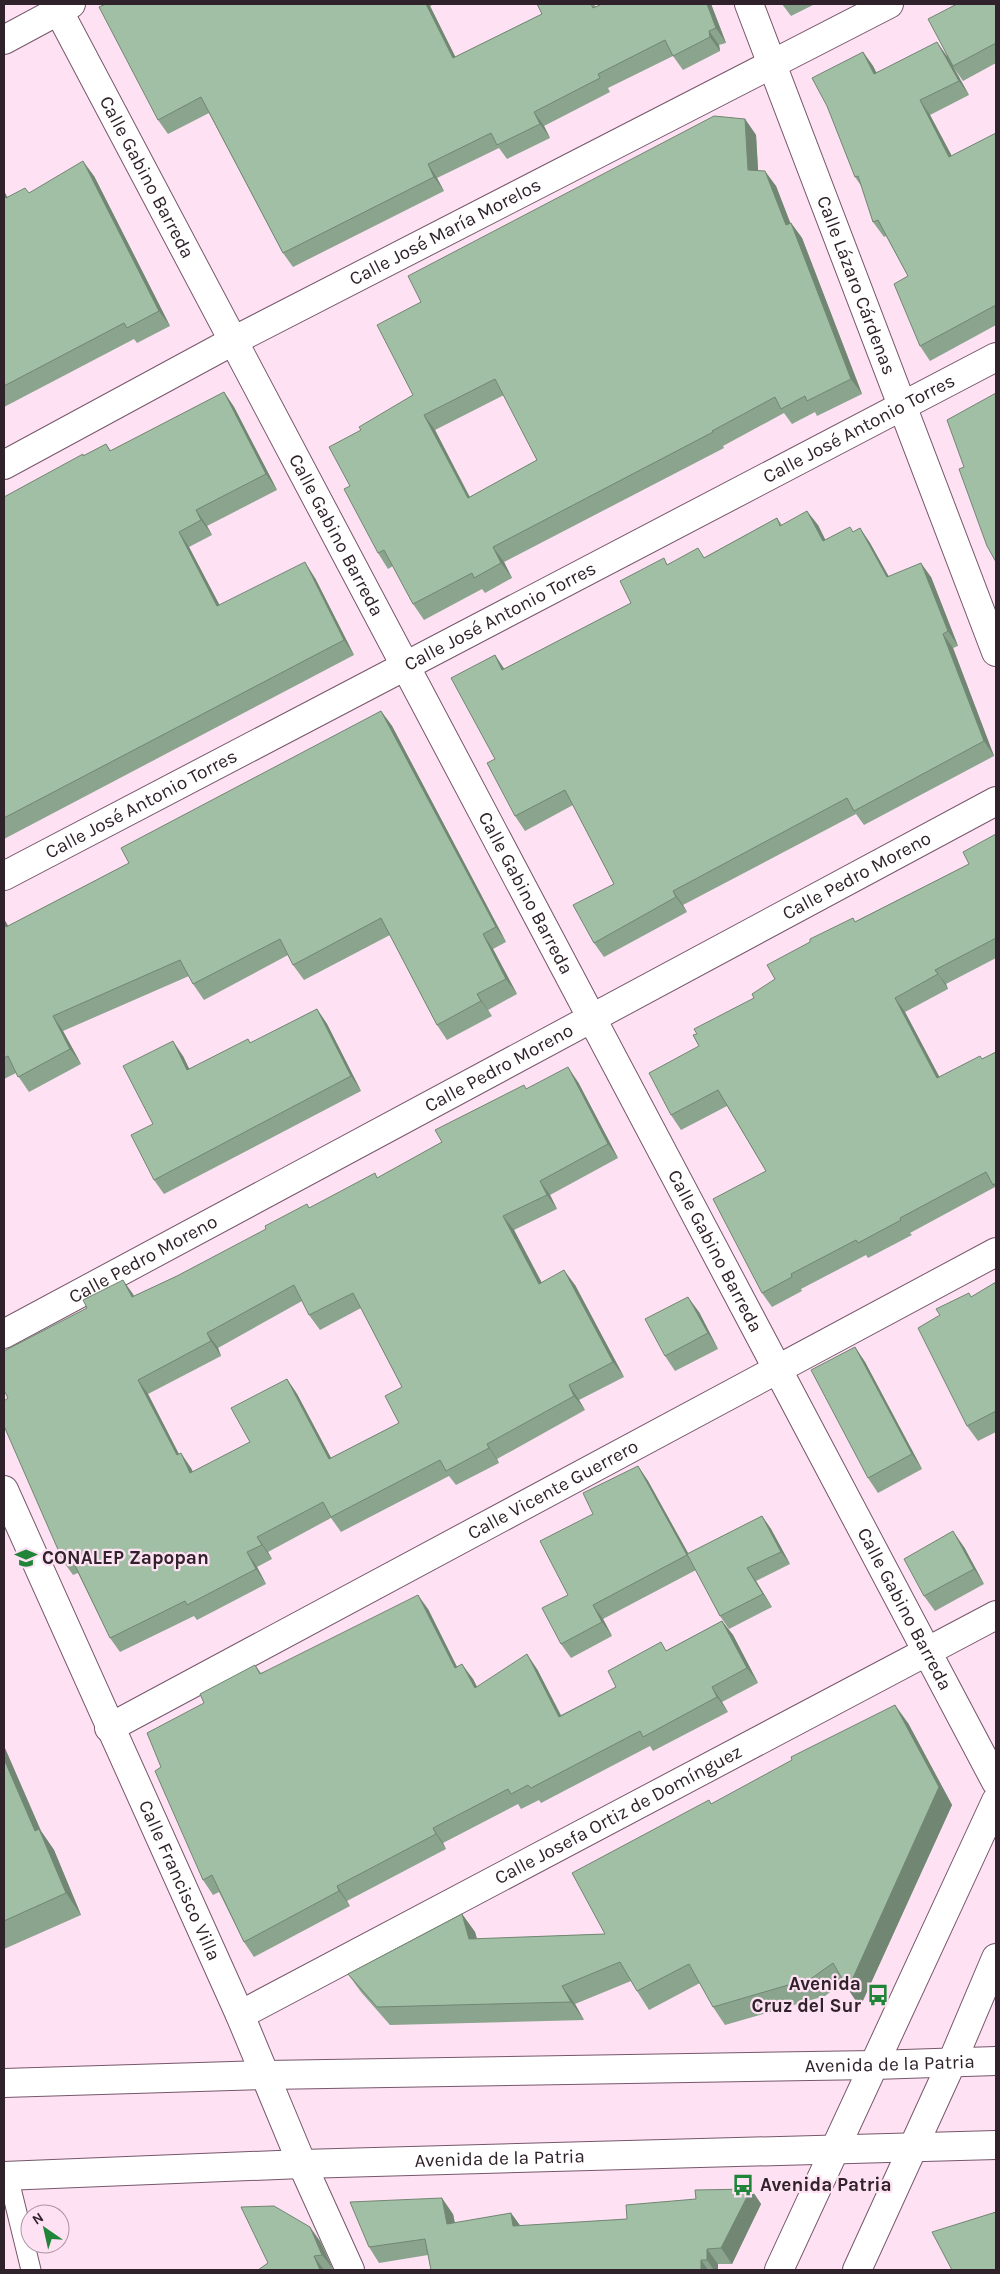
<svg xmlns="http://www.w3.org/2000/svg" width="1000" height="2274" font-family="Karla,sans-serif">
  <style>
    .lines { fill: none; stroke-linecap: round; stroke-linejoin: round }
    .lane-casing { stroke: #76576b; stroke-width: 21 }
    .street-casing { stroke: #76576b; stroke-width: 30 }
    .secondary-casing { stroke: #76576b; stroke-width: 30 }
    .primary-casing { stroke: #76576b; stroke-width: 30 }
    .lane { stroke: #fff; stroke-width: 19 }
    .street { stroke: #fff; stroke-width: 28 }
    .secondary { stroke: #fff; stroke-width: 28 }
    .primary { stroke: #fff; stroke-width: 28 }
    .wall { fill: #8aa48d; fill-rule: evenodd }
    .shaded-wall { fill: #718673 }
    .building { fill: #a1bfa4; stroke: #718673; fill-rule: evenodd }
    .labels { text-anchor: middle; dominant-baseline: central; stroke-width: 4.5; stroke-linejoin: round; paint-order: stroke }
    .street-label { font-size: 19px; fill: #2f222a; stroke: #fee1f3 }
    .poi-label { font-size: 19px; font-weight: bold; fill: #2f222a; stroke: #fee1f3; text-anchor: start }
  </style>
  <rect width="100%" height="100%" fill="#fee1f3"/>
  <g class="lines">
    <g class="lane-casing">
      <polyline id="lane" points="8,2176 31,2270"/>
    </g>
    <g class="street-casing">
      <g id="street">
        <path id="s1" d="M55 4 996 1782"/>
        <path id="s2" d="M749 4 996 652"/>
        <polyline points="4,40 71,4"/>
        <path id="s3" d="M4 465 233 341 889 4"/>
        <path id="s4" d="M4 876 996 357"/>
        <path id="s5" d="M4 1334 996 801"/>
        <path id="s6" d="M4 1490 240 2015 302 2164 350 2270"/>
        <path id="s7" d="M109 1728 996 1252"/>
        <path id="s8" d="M240 2015 996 1615"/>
      </g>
    </g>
    <g class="secondary-casing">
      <g id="secondary">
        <polyline points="779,2270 996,1801"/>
        <polyline points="857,2270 952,2062 996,1958"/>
      </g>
    </g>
    <g class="primary-casing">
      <g id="primary">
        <path id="s9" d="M4 2083 266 2075 874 2065 996 2061"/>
        <path id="s10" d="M4 2176 302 2164 996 2145"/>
      </g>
    </g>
    <use href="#lane" class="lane"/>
    <use href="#street" class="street"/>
    <use href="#secondary" class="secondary"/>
    <use href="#primary" class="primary"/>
  </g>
  <g class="wall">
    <polygon points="106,4 435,4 430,6 455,57 542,14 537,4 594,4 596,7 711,4 726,43 719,45 720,51 683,70 673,56 608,88 610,92 544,126 550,138 507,159 499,148 437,178 444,191 293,267 283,253 209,113 168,134 158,120"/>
    <polygon points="782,4 815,4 791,16"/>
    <polygon points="996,4 996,63 963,81 954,68 969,95 930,115 952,156 996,133 996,325 930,361 920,346 908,276 886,236 884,237 873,222 862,187 855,177 863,52 873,66 876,72 947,56"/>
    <path d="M745 119 756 135 758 171 776 186 790 223H791L802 238 862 394 817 416 815 412 792 424 784 413 723 446 724 448 504 562 512 578 485 593 482 589 424 620 413 604 393 566 388 569 378 553 350 486 361 430 413 395 421 302ZM504 395 537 460 470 497 435 430Z"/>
    <polygon points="94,176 170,326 137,343 134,339 4,407 4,191 7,197 29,193"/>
    <polygon points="224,392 234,407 277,490 207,526 212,535 189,547 219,605 315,578 354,655 4,839 4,497 106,444 111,451"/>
    <polygon points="777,518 782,525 818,525 825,540 853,532 860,528 870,543 888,576 931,577 958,646 953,648 994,756 864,825 856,814 683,905 687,912 604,957 594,943 614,884 573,805 525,831 515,816 495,655 504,669 631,603 668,564 705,557"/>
    <polygon points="381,711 392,726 506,942 493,949 517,994 488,1010 492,1016 447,1040 437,1025 390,935 304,980 293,965 288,955 204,1000 193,984 189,976 63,1031 81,1064 29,1092 16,1073 4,1079 4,919 8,926 129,863"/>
    <polygon points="996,834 996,958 946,984 948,989 905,1012 939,1077 982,1059 996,1052 996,1190 995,1187 910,1233 912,1235 868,1258 866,1255 801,1289 802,1291 772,1307 762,1293 766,1171 727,1106 681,1130 671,1115 699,1046 697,1034 754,998 775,979 856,921 969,864"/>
    <polygon points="317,1009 327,1024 361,1091 164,1194 154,1180 153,1124 183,1056 189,1069 251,1043"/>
    <path d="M578 1082 618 1158 550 1195 557 1209 514 1230 541 1283 575 1285 624 1377 579 1400 585 1410 497 1459 499 1463 456 1485 449 1476 341 1532 331 1518 268 1552 272 1559 257 1567 266 1584 197 1620 194 1616 120 1652 110 1638 78 1573 73 1575 63 1561 8 1398 134 1296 177 1276 309 1208 378 1178 442 1142 526 1089ZM302 1301 309 1315 320 1330 361 1308 402 1387 399 1423 331 1458 297 1394 287 1379 250 1442 193 1472 191 1468 179 1454 148 1394 221 1356 218 1348Z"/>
    <polygon points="996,1282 996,1432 978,1441 967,1426 971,1297"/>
    <polygon points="699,1312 718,1349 675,1371 665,1356"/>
    <polygon points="855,1347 865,1362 922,1469 878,1493 868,1478"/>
    <polygon points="638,1466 648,1481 688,1554 762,1516 771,1529 790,1564 756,1581 772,1607 729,1629 720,1616 696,1570 603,1619 612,1636 571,1658 561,1644 568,1595 593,1514"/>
    <polygon points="964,1547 984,1584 935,1611 924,1596"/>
    <polygon points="428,1609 457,1667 473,1679 477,1687 537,1669 561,1715 616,1687 667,1650 722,1621 733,1635 758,1683 722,1702 728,1712 653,1751 650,1746 541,1803 539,1800 521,1809 518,1804 443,1843 446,1849 347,1901 350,1906 254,1957 244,1942 219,1892 213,1895 203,1880 161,1767 255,1665 261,1673"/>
    <polygon points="908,1723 952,1805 860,2007 844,1982 825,1996 725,2025 713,2007 700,1983 649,2010 637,1991 631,1981 575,2004 584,2020 390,2025 361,1992 348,1974 462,1914 475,1932 477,1939 605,1934 712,1804"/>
    <polygon points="4,1746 41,1831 54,1850 81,1915 4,1949"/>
    <polygon points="751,2189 761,2204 732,2264 718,2264 718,2270 431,2270 428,2255 379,2263 369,2247 453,2214 455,2223 511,2213 520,2226 627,2219 696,2199"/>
    <polygon points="320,2241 333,2269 326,2270 258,2270 268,2263"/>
  </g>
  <g class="shaded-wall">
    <polygon points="426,4 428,4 430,6 463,72 453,58"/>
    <polygon points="707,4 711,4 726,43 716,28"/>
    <polygon points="709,31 719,45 720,51 710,37"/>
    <polygon points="937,42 947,56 969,95 959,81"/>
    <polygon points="863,52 873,66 884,88 874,74"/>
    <polygon points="920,100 930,115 960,172 949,157"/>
    <polygon points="534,112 544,126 550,138 540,124"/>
    <polygon points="745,119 756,135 759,186 748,170"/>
    <polygon points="83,161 94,176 170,326 159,311"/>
    <polygon points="428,164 437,178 444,191 434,177"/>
    <polygon points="765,171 776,186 797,240 786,225"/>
    <polygon points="4,191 16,213 4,195"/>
    <polygon points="791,223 802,238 862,394 851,379"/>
    <polygon points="224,392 234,407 277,490 266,474"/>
    <polygon points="424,415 435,430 478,514 468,498"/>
    <polygon points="196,510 207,526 212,535 201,520"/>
    <polygon points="807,511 818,525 833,555 823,541"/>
    <polygon points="860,528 870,543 897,591 887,577"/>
    <polygon points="179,532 189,547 228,621 217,606"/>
    <polygon points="493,547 504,562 512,578 501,563"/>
    <polygon points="305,562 315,578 354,655 344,640"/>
    <polygon points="921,563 931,577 958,646 948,631"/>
    <polygon points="943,634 953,648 994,756 984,741"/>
    <polygon points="495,655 505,670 502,670"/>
    <polygon points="381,711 392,726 506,942 496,927"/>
    <polygon points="673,891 683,905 687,912 676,897"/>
    <polygon points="4,919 7,924 17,942 6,927 4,923"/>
    <polygon points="483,934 493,949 517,994 506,979"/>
    <polygon points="935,970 946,984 948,989 938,974"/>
    <polygon points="477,994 488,1010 492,1016 481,1001"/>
    <polygon points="895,998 905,1012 948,1093 937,1078"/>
    <polygon points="317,1009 327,1024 361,1091 351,1076"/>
    <polygon points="53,1016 63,1031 81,1064 70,1049"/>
    <polygon points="173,1041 183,1056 197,1085 187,1070"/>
    <polygon points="568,1067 578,1082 618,1158 608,1144"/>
    <polygon points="540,1181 550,1195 557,1209 547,1195"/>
    <polygon points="503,1216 514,1230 550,1298 539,1284"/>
    <polygon points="564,1270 575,1285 624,1377 613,1362"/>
    <polygon points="123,1280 133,1294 142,1311 132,1297"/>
    <polygon points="688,1297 699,1312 718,1349 708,1333"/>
    <polygon points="207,1333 218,1348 221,1356 211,1341"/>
    <polygon points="855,1347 865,1362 922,1469 912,1454"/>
    <polygon points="287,1379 297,1394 339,1473 329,1459"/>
    <polygon points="138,1380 148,1394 187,1470 177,1455"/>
    <polygon points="569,1385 579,1400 585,1410 574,1396"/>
    <polygon points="487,1444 497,1459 499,1463 489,1448"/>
    <polygon points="181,1453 191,1468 200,1488 190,1473"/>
    <polygon points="638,1466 648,1481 697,1569 687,1555"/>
    <polygon points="762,1516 771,1529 790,1564 781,1552"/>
    <polygon points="953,1531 964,1547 984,1584 974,1569"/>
    <polygon points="257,1537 268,1552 272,1559 262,1545"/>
    <polygon points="247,1552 257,1567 266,1584 256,1569"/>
    <polygon points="747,1568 756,1581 772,1607 763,1594"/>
    <polygon points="418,1595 428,1609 465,1683 455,1668"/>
    <polygon points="593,1605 603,1619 612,1636 602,1622"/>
    <polygon points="722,1621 733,1635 758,1683 747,1668"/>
    <polygon points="527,1654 537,1669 569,1732 559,1717"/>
    <polygon points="462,1664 473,1679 485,1703 475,1688"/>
    <polygon points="712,1687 722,1702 728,1712 717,1697"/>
    <polygon points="895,1705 908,1723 952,1805 860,2007 848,1989"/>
    <polygon points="4,1746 41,1831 54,1850 81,1915 66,1893 35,1831 4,1759"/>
    <polygon points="433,1828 443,1843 446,1849 436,1834"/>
    <polygon points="337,1886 347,1901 350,1906 339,1891"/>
    <polygon points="462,1914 475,1932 482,1957 469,1939"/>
    <polygon points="562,1986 575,2004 584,2020 571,2002"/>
    <polygon points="751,2189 761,2204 732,2264 721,2248"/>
    <polygon points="442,2198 453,2214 458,2240 447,2224"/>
    <polygon points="511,2213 522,2228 513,2226"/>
    <polygon points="310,2227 320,2241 333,2269 322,2255"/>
    <polygon points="707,2249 718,2264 718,2270 714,2270 707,2260"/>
    <polygon points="314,2256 324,2270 320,2270"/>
    <polygon points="701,2260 708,2270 701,2270"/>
  </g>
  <g class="building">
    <polygon points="106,4 426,4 453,58 542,14 537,4 591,4 593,8 602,4 707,4 716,28 709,31 710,37 673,56 665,40 598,74 600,78 534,112 540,124 497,145 491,133 428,164 434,177 283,253 201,97 158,120 99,7"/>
    <polygon points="957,4 996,4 996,43 953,66 928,19"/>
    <polygon points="937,42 959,81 920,100 949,157 996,133 996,305 920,346 894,284 908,276 878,220 873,222 858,176 855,177 827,106 812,78 863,52 874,74"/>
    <path d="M714 116 745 119 748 170 765 171 786 225 791 223 851 379 807 401 805 396 781 409 775 397 712 431 713 432 493 547 501 563 474 578 472 573 413 604 384 550 378 553 344 489 350 486 329 447 361 430 359 427 413 395 377 325 421 302 408 276ZM495 379 537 460 468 498 424 415Z"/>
    <polygon points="83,161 159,311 127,328 124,323 4,386 4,195 6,198 25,188 29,193"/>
    <polygon points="224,392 266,474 196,510 201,520 179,532 217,606 305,562 344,640 4,818 4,497 83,454 83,456 106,444 110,451"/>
    <polygon points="996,393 996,562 987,546 959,469 964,467 947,420"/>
    <polygon points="807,511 823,541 850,527 853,532 860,528 887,577 921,563 948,631 943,634 984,741 854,811 847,798 673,891 676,897 594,943 573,905 614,884 565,790 515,816 487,763 495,759 451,678 495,655 502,670 631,603 620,581 664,558 667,565 698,548 704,558 777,518 780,526"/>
    <polygon points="381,711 496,927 483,934 506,979 477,994 481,1001 437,1025 381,918 293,965 280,939 193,984 180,960 53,1016 70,1049 18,1077 8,1056 4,1058 4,923 6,927 129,863 121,848"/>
    <polygon points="996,834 996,938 935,970 938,974 895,998 937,1078 980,1056 982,1059 996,1052 996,1183 993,1185 986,1172 900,1218 901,1220 858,1243 856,1240 791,1274 792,1277 762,1293 713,1199 766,1171 718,1090 671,1115 649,1073 699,1046 693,1035 697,1034 694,1029 754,998 752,994 775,979 767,965 810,942 810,939 853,918 855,922 969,864 963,852"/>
    <polygon points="317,1009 351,1076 154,1180 131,1135 153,1124 123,1066 173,1041 187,1070 248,1039 250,1043"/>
    <path d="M568 1067 608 1144 540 1181 547 1195 503 1216 539 1284 564 1270 613 1362 569 1385 574 1396 487 1444 489 1448 446 1471 440 1460 331 1517 323 1502 257 1537 262 1545 247 1552 256 1569 187 1605 185 1601 110 1638 71 1557 63 1561 4 1426V1401L8 1398 4 1390V1351L87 1308 83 1300 123 1280 132 1297 177 1276 266 1229 265 1226 307 1204 309 1208 375 1173 377 1178 442 1142 435 1130 524 1085 526 1089ZM294 1285 309 1315 353 1293 402 1387 385 1396 399 1423 329 1459 287 1379 231 1408 250 1442 190 1473 181 1453 177 1455 138 1380 211 1341 207 1333Z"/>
    <polygon points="996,1282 996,1411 967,1426 918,1328 940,1315 936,1309 969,1293 971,1297"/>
    <polygon points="688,1297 708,1333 665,1356 645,1319"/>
    <polygon points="855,1347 912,1454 868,1478 811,1370"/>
    <polygon points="638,1466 687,1555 593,1605 602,1622 561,1644 542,1608 568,1595 540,1541 593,1514 583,1493"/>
    <polygon points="762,1516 781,1552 747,1568 763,1594 720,1616 687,1554"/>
    <polygon points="953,1531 974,1569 924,1596 904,1559"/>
    <polygon points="418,1595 455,1668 462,1664 475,1688 527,1654 559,1717 616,1687 608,1671 661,1642 666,1651 722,1621 747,1668 712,1687 717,1697 643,1737 640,1731 531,1788 528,1785 511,1794 508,1789 433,1828 436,1834 337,1886 339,1891 244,1942 212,1875 203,1880 155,1771 161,1767 147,1733 204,1703 200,1694 255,1665 260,1674"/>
    <polygon points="895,1705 939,1787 848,1989 833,1963 812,1978 713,2007 689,1964 637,1991 620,1962 562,1986 571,2002 377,2007 348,1974 462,1914 469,1939 605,1934 572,1873 709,1800 711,1804 792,1760 791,1757"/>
    <polygon points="4,1759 35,1831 39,1829 66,1893 4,1921"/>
    <polygon points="751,2189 721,2248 707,2249 707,2260 701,2260 701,2270 431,2270 425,2239 369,2247 350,2202 442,2198 447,2224 511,2213 513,2226 627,2219 626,2205 696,2199 695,2190"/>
    <polygon points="274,2206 310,2227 322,2255 314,2256 320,2270 258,2270 268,2263 241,2207"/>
    <polygon points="996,2212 996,2270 952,2270 932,2232"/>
  </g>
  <defs>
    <g id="university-bare" transform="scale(1.725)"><path d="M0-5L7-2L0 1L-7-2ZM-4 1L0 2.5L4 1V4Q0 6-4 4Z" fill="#218539" stroke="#fee1f3" stroke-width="2.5" paint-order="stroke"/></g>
    <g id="bus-bare" transform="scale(1.725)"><path d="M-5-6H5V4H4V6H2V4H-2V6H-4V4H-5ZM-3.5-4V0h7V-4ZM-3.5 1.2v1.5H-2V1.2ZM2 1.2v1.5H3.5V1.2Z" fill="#218539" stroke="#fee1f3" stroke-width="2.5" paint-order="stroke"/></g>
  </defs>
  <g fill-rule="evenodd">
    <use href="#university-bare" x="26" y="1558"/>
    <use href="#bus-bare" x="878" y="1995"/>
    <use href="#bus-bare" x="743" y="2185"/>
  </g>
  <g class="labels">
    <g class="street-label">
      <text stroke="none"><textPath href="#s1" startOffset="196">Calle Gabino Barreda</textPath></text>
      <text stroke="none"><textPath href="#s3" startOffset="499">Calle José María Morelos</textPath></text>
      <text stroke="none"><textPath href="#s2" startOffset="301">Calle Lázaro Cárdenas</textPath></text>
      <text stroke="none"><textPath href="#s4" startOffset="965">Calle José Antonio Torres</textPath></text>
      <text stroke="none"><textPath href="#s1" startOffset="601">Calle Gabino Barreda</textPath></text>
      <text stroke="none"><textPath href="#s4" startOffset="560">Calle José Antonio Torres</textPath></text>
      <text stroke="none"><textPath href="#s4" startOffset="155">Calle José Antonio Torres</textPath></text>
      <text stroke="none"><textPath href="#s5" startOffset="968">Calle Pedro Moreno</textPath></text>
      <text stroke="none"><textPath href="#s1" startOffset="1006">Calle Gabino Barreda</textPath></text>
      <text stroke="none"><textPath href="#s5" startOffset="562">Calle Pedro Moreno</textPath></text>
      <text stroke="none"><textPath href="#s1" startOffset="1411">Calle Gabino Barreda</textPath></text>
      <text stroke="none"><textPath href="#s5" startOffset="158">Calle Pedro Moreno</textPath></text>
      <text stroke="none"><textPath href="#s7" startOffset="504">Calle Vicente Guerrero</textPath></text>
      <text stroke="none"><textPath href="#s1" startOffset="1816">Calle Gabino Barreda</textPath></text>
      <text stroke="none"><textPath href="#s8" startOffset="428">Calle Josefa Ortiz de Domínguez</textPath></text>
      <text stroke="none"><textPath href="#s6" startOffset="428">Calle Francisco Villa</textPath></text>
      <text stroke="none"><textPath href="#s9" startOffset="886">Avenida de la Patria</textPath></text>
      <text stroke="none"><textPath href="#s10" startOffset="496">Avenida de la Patria</textPath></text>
    </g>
    <g class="poi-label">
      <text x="42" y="1558">CONALEP Zapopan</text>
      <text x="861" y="1984" text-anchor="end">Avenida<tspan x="861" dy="22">Cruz del Sur</tspan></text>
      <text x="760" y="2185">Avenida Patria</text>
    </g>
  </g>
  <rect width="1000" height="2274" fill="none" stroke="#2f222a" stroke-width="10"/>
  <g transform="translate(45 2229) rotate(326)"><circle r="24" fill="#fee1f3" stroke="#ab95a3"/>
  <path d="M0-4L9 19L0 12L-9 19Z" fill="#218539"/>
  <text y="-8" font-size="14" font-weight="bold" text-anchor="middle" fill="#2f222a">N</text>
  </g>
</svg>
